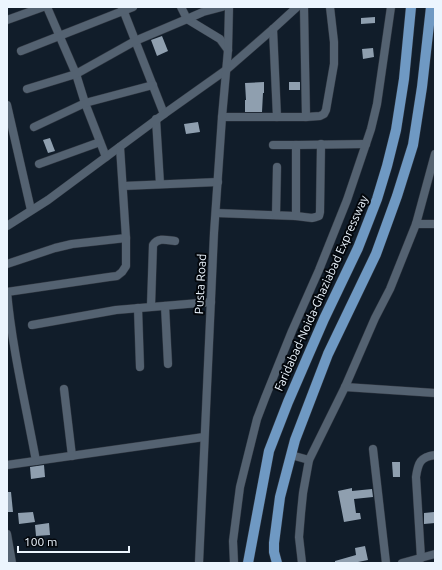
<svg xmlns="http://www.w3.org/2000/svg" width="442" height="570" font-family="Ubuntu,sans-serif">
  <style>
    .building { fill: #8f9faf }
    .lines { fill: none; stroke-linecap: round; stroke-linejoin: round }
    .minor-casing { stroke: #303741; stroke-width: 9 }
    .major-casing { stroke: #303741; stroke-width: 11 }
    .minor { stroke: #546271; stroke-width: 8 }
    .major { stroke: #6f99c3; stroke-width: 10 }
    .labels { text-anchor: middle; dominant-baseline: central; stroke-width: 4; stroke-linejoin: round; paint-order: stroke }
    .street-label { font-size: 12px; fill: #ecf5fe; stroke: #03070c }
  </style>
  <rect width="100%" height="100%" fill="#111d2a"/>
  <g class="building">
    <polygon points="375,17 375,23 361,24 361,18"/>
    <polygon points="162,36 168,51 157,56 151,40"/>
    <polygon points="373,48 374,57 363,59 362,49"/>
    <polygon points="264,82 264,93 263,93 262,112 245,112 245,100 246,100 245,83"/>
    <rect x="289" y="82" width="11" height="8"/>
    <polygon points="198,122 200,132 186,134 184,124"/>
    <polygon points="50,138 55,151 48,153 43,140"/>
    <polygon points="392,462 400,462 400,477 393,477"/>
    <polygon points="44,465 45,477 31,479 30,467"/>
    <polygon points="352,488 352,491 372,489 373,497 354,499 356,513 360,513 361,519 344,522 338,491"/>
    <polygon points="7,492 11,492 13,512 7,512"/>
    <polygon points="33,512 35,522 19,524 18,513"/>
    <polygon points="434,512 435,523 424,524 424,513"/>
    <polygon points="49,523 50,535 36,536 35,525"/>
    <polygon points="365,546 368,560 353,563 335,563 335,561 356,555 355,548"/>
  </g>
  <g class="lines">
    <g class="minor-casing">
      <g id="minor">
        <polyline points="47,7 76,74 85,103 106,157"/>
        <polyline points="122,7 164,114"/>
        <polyline points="181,7 187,19 220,39 228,50"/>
        <polyline points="304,7 306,117"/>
        <polyline points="7,20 43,7"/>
        <polyline points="273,29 277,117"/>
        <polyline points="21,51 133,7"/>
        <polyline points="27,89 76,74 135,41 187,19 203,12 222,7"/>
        <polyline points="7,105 31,210"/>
        <polyline points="222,117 306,117 320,116 324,114 326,110 334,64 334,42 330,7"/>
        <polyline points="156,119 160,184"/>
        <polyline points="34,127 85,103 153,85"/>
        <polyline points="273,145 296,145 296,216"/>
        <polyline points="296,145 366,144"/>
        <polyline points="39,164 100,142"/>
        <polyline points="123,186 218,182"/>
        <polyline points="216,213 296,216 312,218 316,217 319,216 320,212 321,144"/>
        <polyline points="276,215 277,167"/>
        <polyline points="416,224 435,224"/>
        <polyline points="7,226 48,200 164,114 226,70 273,29 297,7"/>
        <polyline points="7,264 55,248 72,244 126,238"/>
        <path d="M151 306 153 245C158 237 167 240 175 241"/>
        <polyline points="165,306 168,364"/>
        <polyline points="138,308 140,367"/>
        <polyline points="32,325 116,310 211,302"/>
        <polyline points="345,387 435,393"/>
        <polyline points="64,389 72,456"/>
        <polyline points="373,449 386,563"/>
        <polyline points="291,455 309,460"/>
        <path d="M36 461C26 406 12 348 7 292L109 277 117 276 122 272 126 266V238L120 147"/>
        <polyline points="7,465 204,437"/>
        <polyline points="7,534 12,563"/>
        <path d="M421 558 416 477C418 463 420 457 435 455"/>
        <polyline points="199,563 214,233 222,117 228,50 229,7"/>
        <polyline points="234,563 233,541 240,487 257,419 265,398 292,331 319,270 347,200 371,129 377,104 391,7"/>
        <polyline points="302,563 299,537 301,513 303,493 309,460 345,387 375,318 390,289 416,224 435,154"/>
        <polyline points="402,563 435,554"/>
      </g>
    </g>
    <g class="major-casing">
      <g id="major">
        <polyline points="248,563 269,451 288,402 324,319 358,248 377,199 387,166 396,130 404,79 411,7"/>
        <polyline points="277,563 274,552 274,543 280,497 295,440 328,354 376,254 397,196 413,145 422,87 431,7"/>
      </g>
    </g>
    <use href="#minor" class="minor"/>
    <use href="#major" class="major"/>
  </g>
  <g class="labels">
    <g class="street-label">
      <text transform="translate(200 284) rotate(-87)">Pusta Road</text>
      <text transform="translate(321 293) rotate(-66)">Faridabad-Noida-Ghaziabad Expressway</text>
    </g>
  </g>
  <rect width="442" height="570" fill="none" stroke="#ecf5fe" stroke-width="16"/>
  <path d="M18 546v6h111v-6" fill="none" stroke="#ecf5fe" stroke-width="2"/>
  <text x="24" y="546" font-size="12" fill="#ecf5fe" stroke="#03070c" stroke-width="3" paint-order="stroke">100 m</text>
</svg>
